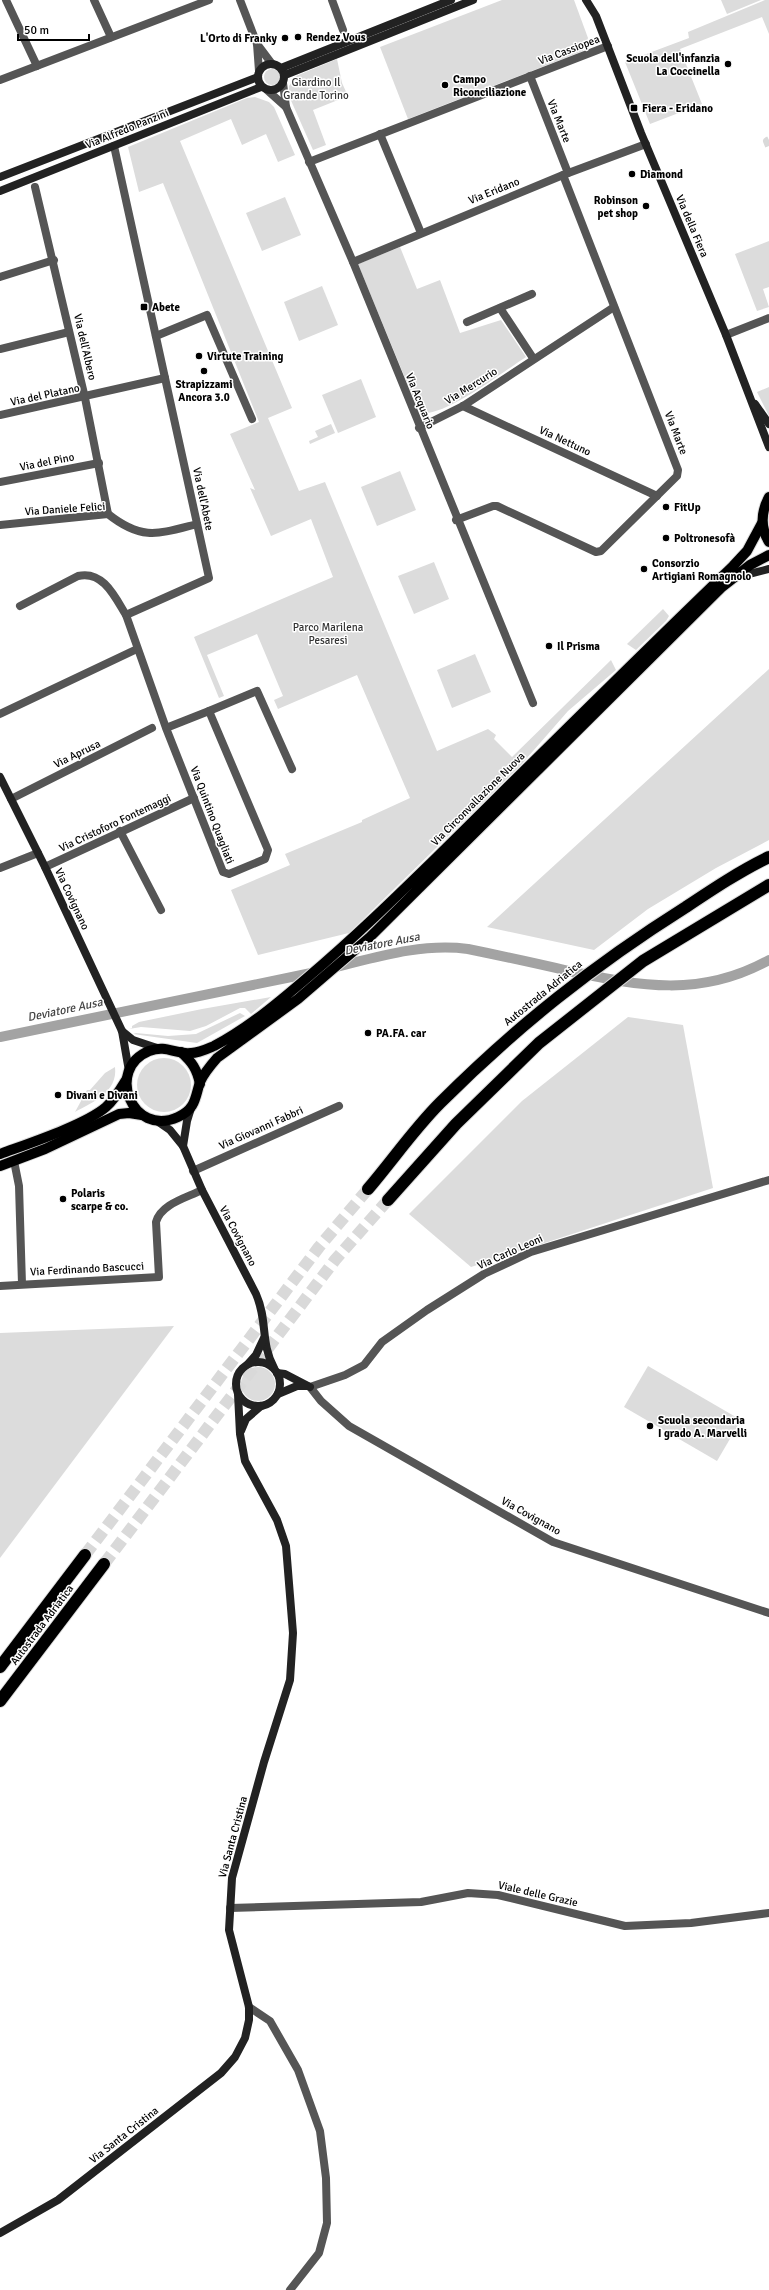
<svg xmlns="http://www.w3.org/2000/svg" width="769" height="2290" font-family="Signika,sans-serif">
  <style>
    .green { fill: #dcdcdc }
    .lines { fill: none; stroke-linecap: round; stroke-linejoin: round }
    .canal { stroke: #a3a3a3; stroke-width: 10 }
    .street-tunnel { stroke: #d9d9d9; stroke-width: 8; stroke-dasharray: 8 4; stroke-linecap: butt }
    .highway-tunnel { stroke: #d9d9d9; stroke-width: 12; stroke-dasharray: 12 6; stroke-linecap: butt }
    .primary-casing { stroke: #dbdbdb; stroke-width: 12 }
    .highway-casing { stroke: #dbdbdb; stroke-width: 14 }
    .street { stroke: #555; stroke-width: 8 }
    .secondary { stroke: #222; stroke-width: 8 }
    .primary { stroke: #000; stroke-width: 10 }
    .highway { stroke: #000; stroke-width: 12 }
    .poi-dot { fill: #000; stroke: #fff; stroke-width: 1.5 }
    .labels { text-anchor: middle; dominant-baseline: central; stroke-width: 3; stroke-linejoin: round; paint-order: stroke }
    .poi-label { font-size: 11px; font-weight: bold; fill: #000; stroke: #fff; text-anchor: start }
    .street-label { font-size: 11px; fill: #000; stroke: #fff }
    .park-label { font-size: 11px; fill: #333; stroke: #fff }
    .water-label { font-size: 12px; font-style: italic; fill: #444; stroke: #fff }
  </style>
  <rect width="100%" height="100%" fill="#fff"/>
  <g class="green">
    <polygon points="502,0 574,0 588,38 583,51 408,119 380,47"/>
    <polygon points="721,0 761,0 727,14"/>
    <polygon points="765,0 769,0 769,34 762,17 680,49 702,104 650,124 625,62 689,38 688,32"/>
    <polygon points="337,59 342,83 348,96 313,110 326,145 313,150 289,96 289,86 296,76"/>
    <circle cx="272" cy="77" r="8"/>
    <polygon points="255,97 269,102 274,107 295,155 278,162 266,134 242,145 231,119 180,141 292,408 268,418 299,491 325,482 437,751 488,729 496,735 494,739 512,757 611,660 616,670 568,711 520,766 349,933 258,955 231,890 290,865 285,854 362,822 362,820 410,798 357,675 278,709 274,700 283,696 257,634 207,655 224,696 219,698 194,637 333,577 311,519 271,536 250,488 255,490 230,434 259,422 163,183 139,192 128,147 247,98"/>
    <polygon points="285,197 301,235 262,251 246,213"/>
    <polygon points="769,241 769,287 763,289 769,307 757,311 735,254"/>
    <path d="M400 247 417 289 440 280 460 333 501 320 526 357C504 371 444 418 420 413L417 407 358 264Z"/>
    <polygon points="322,286 338,325 299,341 284,302"/>
    <polygon points="361,379 376,417 338,433 322,395"/>
    <polygon points="769,387 769,416 757,392"/>
    <polygon points="331,424 335,433 310,444 309,441 318,437 315,431"/>
    <polygon points="400,471 416,510 377,526 361,487"/>
    <polygon points="434,562 449,599 414,614 398,576"/>
    <polygon points="663,609 669,616 666,621 636,650 627,644"/>
    <polygon points="475,654 491,692 452,708 437,670"/>
    <polygon points="769,669 769,840 716,868 648,909 594,950 487,927"/>
    <polygon points="271,997 251,1014 245,1008 240,1008 206,1026 190,1031 141,1027 129,1029 132,1028 132,1026 139,1022 202,1009"/>
    <polygon points="240,1013 245,1016 197,1043 133,1034 136,1033 168,1036 196,1034"/>
    <polygon points="628,1017 683,1025 713,1188 471,1267 409,1214 522,1101"/>
    <circle cx="164" cy="1085" r="27"/>
    <path d="M115 1067C118 1092 93 1102 75 1112L87 1090H90L105 1073Z"/>
    <polygon points="174,1326 0,1558 0,1333"/>
    <polygon points="648,1366 741,1420 717,1461 624,1407"/>
    <circle cx="258" cy="1384" r="17"/>
  </g>
  <g class="lines">
    <g class="canal">
      <path d="M332 968C377 957 421 943 468 949 502 956 535 963 569 971 640 986 701 998 769 960"/>
      <polyline points="0,1037 316,972"/>
    </g>
    <polyline class="street-tunnel" points="769,140 767,141 769,146"/>
    <g class="highway-tunnel">
      <polyline points="85,1555 319,1247 368,1189"/>
      <polyline points="104,1564 335,1260 388,1200"/>
    </g>
    <g class="primary-casing">
      <g id="primary">
        <path d="M769 497C761 512 760 527 769 542"/>
        <path d="M762 523 747 551 733 566C634 661 537 758 439 855 396 897 354 938 308 977 279 1002 248 1028 214 1046 207 1049 199 1053 191 1053 175 1055 167 1044 149 1051 105 1069 132 1138 178 1117 196 1109 195 1097 200 1082 204 1073 210 1066 217 1058L298 999 370 937 722 587 750 565 769 555"/>
        <path d="M181 1052C192 1062 197 1069 200 1084"/>
        <path d="M0 1154C27 1144 85 1125 106 1107 115 1099 120 1090 126 1080"/>
        <polyline points="0,1166 45,1149 119,1114 129,1113 142,1115"/>
      </g>
    </g>
    <g class="highway-casing">
      <g id="highway">
        <path d="M368 1189C392 1161 414 1129 440 1103 517 1026 594 965 686 907 713 889 740 871 769 857"/>
        <polyline points="388,1200 456,1124 539,1043 643,961 769,885"/>
        <polyline points="0,1667 85,1555"/>
        <polyline points="0,1701 104,1564"/>
      </g>
    </g>
    <g class="street">
      <polyline points="6,0 37,66"/>
      <polyline points="94,0 111,37"/>
      <polyline points="240,0 257,44 272,64"/>
      <polyline points="332,0 343,30"/>
      <polyline points="257,44 259,71"/>
      <polyline points="530,76 568,173"/>
      <polyline points="0,80 209,0"/>
      <polyline points="283,83 286,107 353,262 533,703"/>
      <polyline points="267,90 286,107"/>
      <polyline points="380,134 421,233"/>
      <polyline points="114,146 209,578 126,615 166,728 223,872 229,874 265,859 268,850 209,711 166,728"/>
      <polyline points="309,162 608,46"/>
      <polyline points="35,187 85,398 108,514"/>
      <polyline points="353,262 563,175 646,144"/>
      <polyline points="0,277 54,260"/>
      <polyline points="500,308 533,358"/>
      <polyline points="467,322 532,294"/>
      <polyline points="726,335 769,318"/>
      <polyline points="156,336 207,315 252,419"/>
      <polyline points="0,349 69,332"/>
      <polyline points="463,406 657,496"/>
      <polyline points="0,415 165,378"/>
      <polyline points="419,428 463,406 614,307"/>
      <polyline points="0,482 99,463"/>
      <polyline points="456,520 493,506 497,506 596,552 601,551 677,476 678,470 563,175"/>
      <path d="M0 525 108 514C142 541 158 534 197 524"/>
      <path d="M20 606 78 576C103 570 115 597 126 615"/>
      <polyline points="209,711 257,691 292,769"/>
      <polyline points="0,714 137,649"/>
      <polyline points="11,799 152,728"/>
      <polyline points="120,831 161,910"/>
      <polyline points="45,867 194,798"/>
      <polyline points="0,868 38,853"/>
      <polyline points="14,1161 19,1186 22,1284"/>
      <polyline points="193,1171 339,1106"/>
      <polyline points="769,1180 531,1252 484,1274 427,1310 382,1342 364,1365 345,1375 310,1387 321,1401 349,1426 553,1542 769,1613"/>
      <path d="M0 1286 159 1277 156 1222C161 1204 186 1198 202 1190"/>
      <polyline points="230,1908 421,1902 468,1893 498,1895 625,1926 691,1923 769,1913"/>
      <polyline points="249,2007 270,2021 298,2070 320,2131 326,2178 327,2223 319,2253 290,2290"/>
    </g>
    <g class="secondary">
      <polyline points="586,0 596,16 641,133 726,335 769,447"/>
      <circle cx="271" cy="77" r="13"/>
      <polyline points="281,68 451,0"/>
      <polyline points="285,75 473,0"/>
      <polyline points="0,177 258,77"/>
      <polyline points="0,191 261,87"/>
      <polyline points="755,404 769,424"/>
      <polyline points="737,577 769,569"/>
      <polyline points="0,777 45,867 122,1031 129,1071"/>
      <polyline points="122,1031 133,1040 157,1048"/>
      <path d="M157 1121 170 1130 183 1146 202 1190 256 1294C268 1321 260 1342 274 1368"/>
      <polyline points="183,1146 187,1121 191,1108"/>
      <circle cx="258" cy="1384" r="22"/>
      <polyline points="248,1364 256,1355 264,1338"/>
      <polyline points="277,1373 285,1374 310,1387"/>
      <polyline points="278,1394 297,1386 307,1386"/>
      <polyline points="241,1431 246,1419 261,1406"/>
      <polyline points="0,2233 58,2200 221,2073 235,2057 245,2038 249,2020 249,2007 229,1930 232,1878 264,1762 290,1680 293,1633 286,1546 277,1520 245,1461 240,1434 238,1394"/>
    </g>
    <use href="#primary" class="primary"/>
    <use href="#highway" class="highway"/>
  </g>
  <g class="poi-dot">
    <circle cx="298" cy="37" r="4"/>
    <circle cx="285" cy="38" r="4"/>
    <circle cx="728" cy="64" r="4"/>
    <circle cx="445" cy="85" r="4"/>
    <rect x="630" y="104" width="8" height="8" rx="2"/>
    <circle cx="632" cy="174" r="4"/>
    <circle cx="646" cy="206" r="4"/>
    <rect x="140" y="303" width="8" height="8" rx="2"/>
    <circle cx="199" cy="356" r="4"/>
    <circle cx="204" cy="371" r="4"/>
    <circle cx="666" cy="507" r="4"/>
    <circle cx="666" cy="538" r="4"/>
    <circle cx="644" cy="569" r="4"/>
    <circle cx="549" cy="646" r="4"/>
    <circle cx="368" cy="1033" r="4"/>
    <circle cx="58" cy="1095" r="4"/>
    <circle cx="63" cy="1199" r="4"/>
    <circle cx="650" cy="1426" r="4"/>
  </g>
  <g class="labels">
    <g class="poi-label">
      <text x="306" y="37">Rendez Vous</text>
      <text x="277" y="38" text-anchor="end">L'Orto di Franky</text>
      <text x="720" y="58" text-anchor="end">Scuola dell'infanzia<tspan x="720" dy="13">La Coccinella</tspan></text>
      <text x="453" y="79">Campo<tspan x="453" dy="13">Riconciliazione</tspan></text>
      <text x="642" y="108">Fiera - Eridano</text>
      <text x="640" y="174">Diamond</text>
      <text x="638" y="200" text-anchor="end">Robinson<tspan x="638" dy="13">pet shop</tspan></text>
      <text x="152" y="307">Abete</text>
      <text x="207" y="356">Virtute Training</text>
      <text x="204" y="384" text-anchor="middle">Strapizzami<tspan x="204" dy="13">Ancora 3.0</tspan></text>
      <text x="674" y="507">FitUp</text>
      <text x="674" y="538">Poltronesofà</text>
      <text x="652" y="563">Consorzio<tspan x="652" dy="13">Artigiani Romagnolo</tspan></text>
      <text x="557" y="646">Il Prisma</text>
      <text x="376" y="1033">PA.FA. car</text>
      <text x="66" y="1095">Divani e Divani</text>
      <text x="71" y="1193">Polaris<tspan x="71" dy="13">scarpe &amp; co.</tspan></text>
      <text x="658" y="1420">Scuola secondaria<tspan x="658" dy="13">I grado A. Marvelli</tspan></text>
    </g>
    <g class="street-label">
      <text transform="translate(569 50) rotate(-21)">Via Cassiopea</text>
      <text transform="translate(559 121) rotate(68)">Via Marte</text>
      <text transform="translate(127 129) rotate(-22)">Via Alfredo Panzini</text>
      <text transform="translate(494 191) rotate(-22)">Via Eridano</text>
      <text transform="translate(692 226) rotate(67)">Via della Fiera</text>
      <text transform="translate(85 347) rotate(77)">Via dell'Albero</text>
      <text transform="translate(471 386) rotate(-32)">Via Mercurio</text>
      <text transform="translate(45 395) rotate(-12)">Via del Platano</text>
      <text transform="translate(420 401) rotate(68)">Via Acquario</text>
      <text transform="translate(676 433) rotate(69)">Via Marte</text>
      <text transform="translate(565 441) rotate(25)">Via Nettuno</text>
      <text transform="translate(47 462) rotate(-11)">Via del Pino</text>
      <text transform="translate(203 499) rotate(78)">Via dell'Abete</text>
      <text transform="translate(65 509) rotate(-4)">Via Daniele Felici</text>
      <text transform="translate(77 754) rotate(-26)">Via Aprusa</text>
      <text transform="translate(478 799) rotate(-45)">Via Circonvallazione Nuova</text>
      <text transform="translate(212 815) rotate(69)">Via Quintino Quagliati</text>
      <text transform="translate(115 823) rotate(-25)">Via Cristoforo Fontemaggi</text>
      <text transform="translate(72 899) rotate(65)">Via Covignano</text>
      <text transform="translate(543 993) rotate(-39)">Autostrada Adriatica</text>
      <text transform="translate(261 1128) rotate(-24)">Via Giovanni Fabbri</text>
      <text transform="translate(238 1236) rotate(62)">Via Covignano</text>
      <text transform="translate(510 1252) rotate(-24)">Via Carlo Leoni</text>
      <text transform="translate(87 1269) rotate(-3)">Via Ferdinando Bascucci</text>
      <text transform="translate(531 1516) rotate(29)">Via Covignano</text>
      <text transform="translate(42 1625) rotate(-53)">Autostrada Adriatica</text>
      <text transform="translate(233 1837) rotate(-75)">Via Santa Cristina</text>
      <text transform="translate(538 1894) rotate(13)">Viale delle Grazie</text>
      <text transform="translate(124 2135) rotate(-38)">Via Santa Cristina</text>
    </g>
    <g class="park-label">
      <text x="316" y="82">Giardino Il<tspan x="316" dy="13">Grande Torino</tspan></text>
      <text x="328" y="627">Parco Marilena<tspan x="328" dy="13">Pesaresi</tspan></text>
    </g>
    <g class="water-label">
      <text transform="translate(382 944) rotate(-11)">Deviatore Ausa</text>
      <text transform="translate(65 1010) rotate(-12)">Deviatore Ausa</text>
    </g>
  </g>
  <path d="M18 34v6h71v-6" fill="none" stroke="#000000" stroke-width="2"/>
  <text x="24" y="34" font-size="12" fill="#000000" stroke="#ffffff" stroke-width="3" paint-order="stroke">50 m</text>
</svg>
